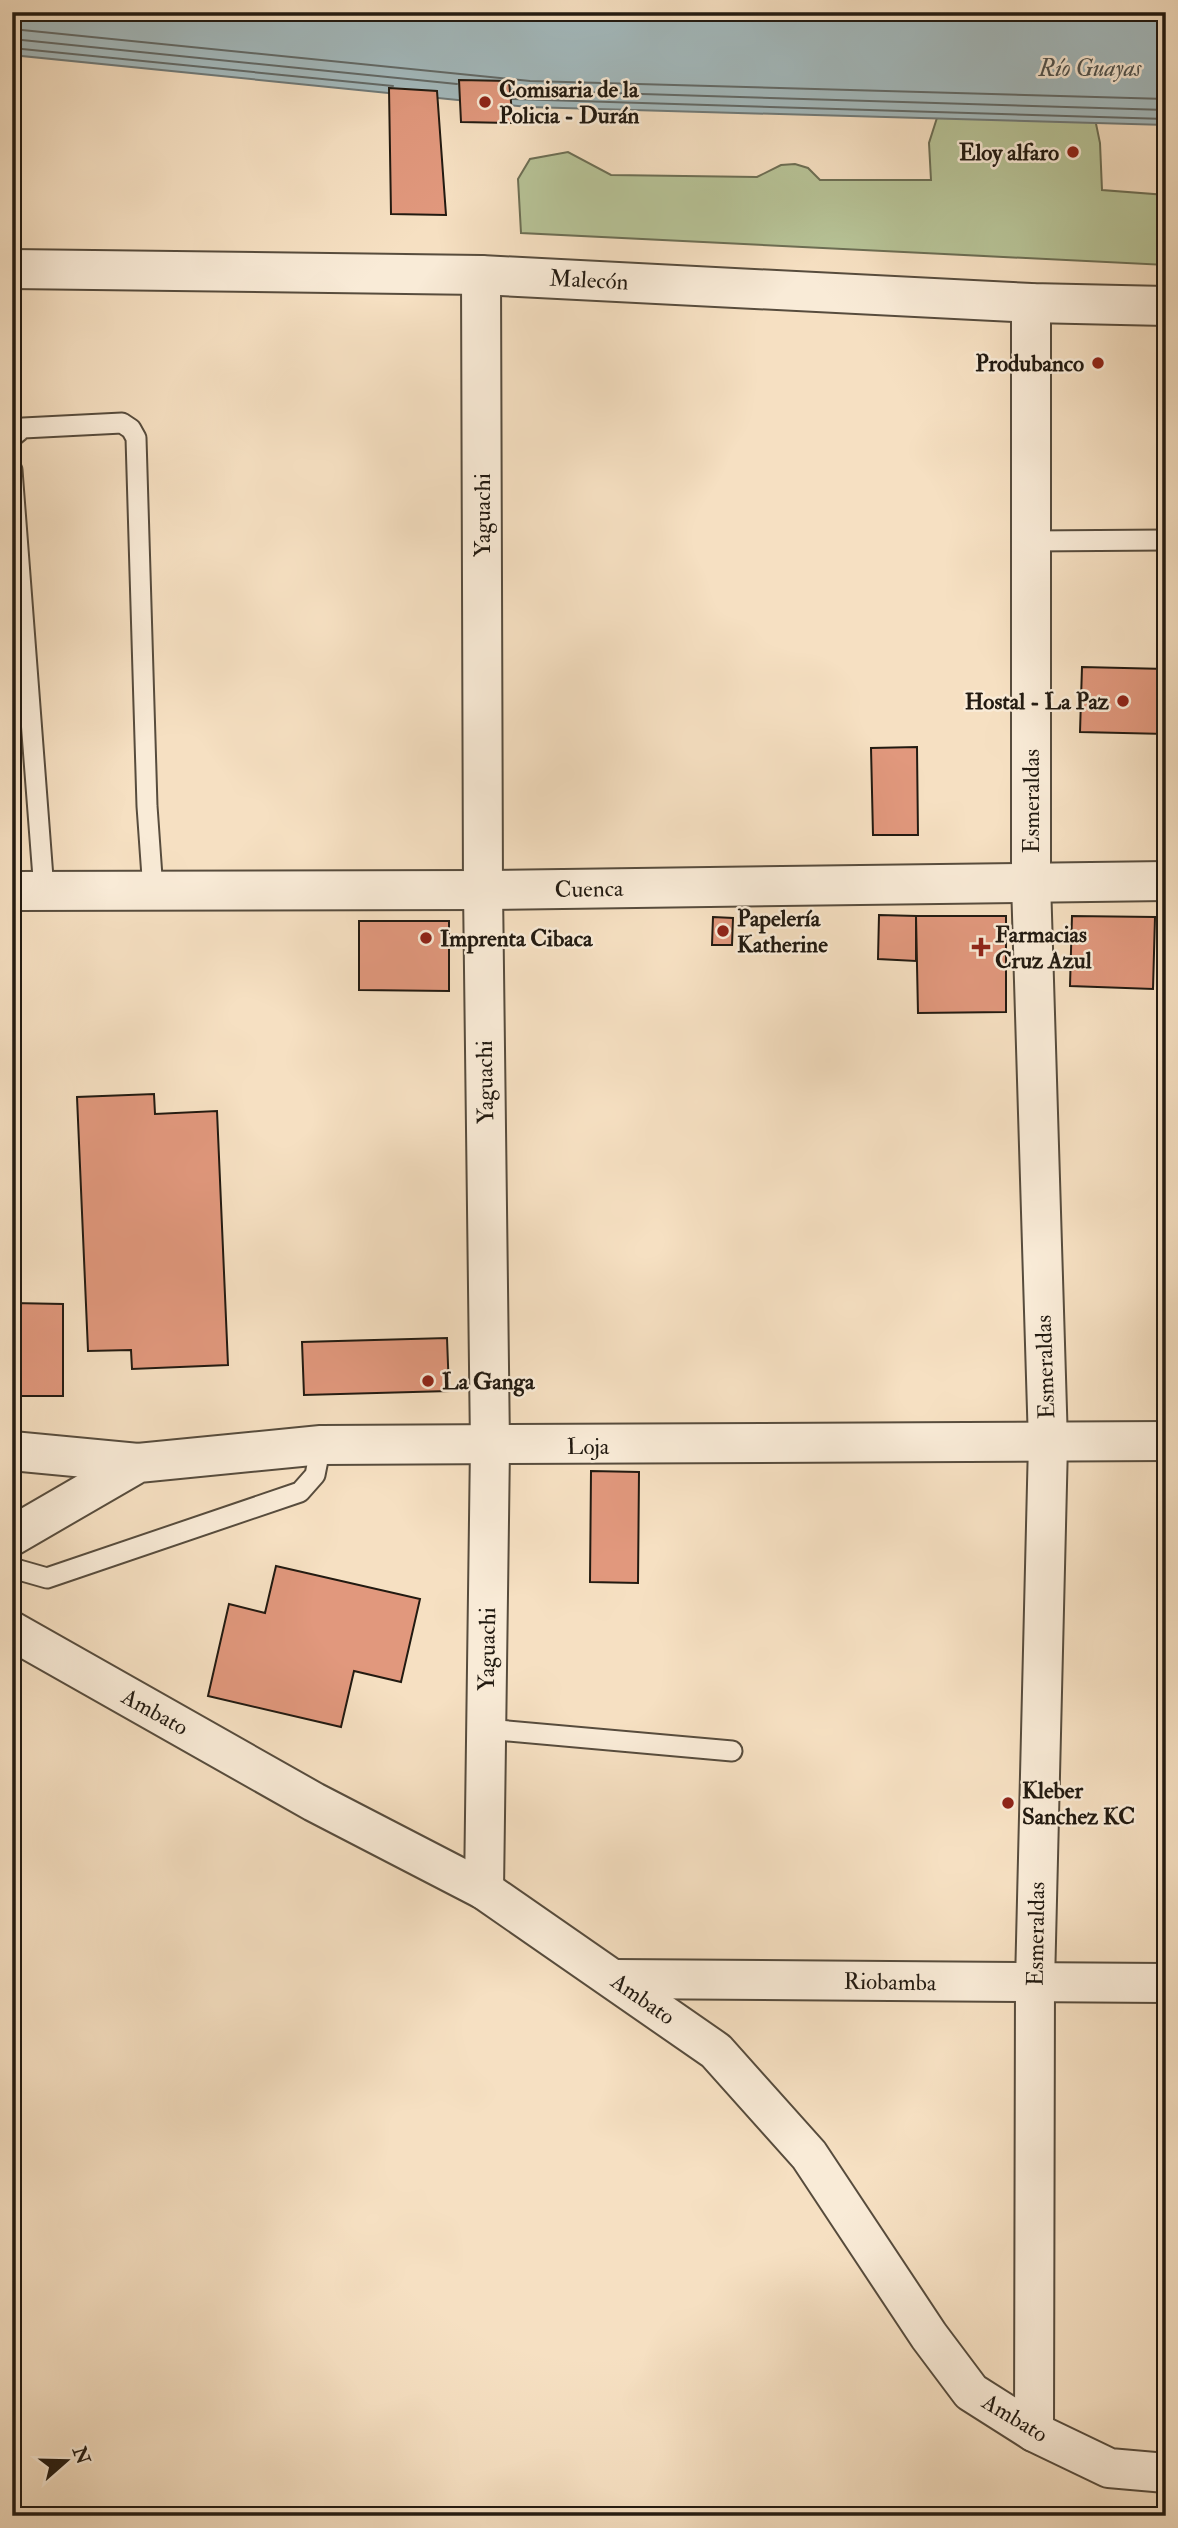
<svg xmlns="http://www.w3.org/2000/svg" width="1178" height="2528" font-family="'IM FELL Double Pica',serif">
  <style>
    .green { fill: #b7c397; stroke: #6c6e54; stroke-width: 2 }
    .water { fill: #a3babe; stroke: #6f7a79; stroke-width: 2 }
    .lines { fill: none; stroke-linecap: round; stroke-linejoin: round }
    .shore { stroke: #626a68; stroke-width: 2 }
    .building { fill: #e1987d; stroke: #221a11; stroke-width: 2 }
    .service-casing { stroke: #574c3d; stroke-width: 23 }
    .minor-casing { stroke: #574c3d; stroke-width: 42 }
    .tertiary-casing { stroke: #574c3d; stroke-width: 42 }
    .service { stroke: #f9ebd7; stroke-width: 19 }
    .minor { stroke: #f9ebd7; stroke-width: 38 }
    .tertiary { stroke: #f9ebd7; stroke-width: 38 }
    .poi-dot { fill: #8f2418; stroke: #f9ebd7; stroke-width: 2.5 }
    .labels { text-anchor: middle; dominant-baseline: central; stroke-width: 5; stroke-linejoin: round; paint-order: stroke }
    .poi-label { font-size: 23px; font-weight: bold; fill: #221a11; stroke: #f9ebd7; text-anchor: start }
    .street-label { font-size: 23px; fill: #221a11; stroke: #f9ebd7 }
    .water-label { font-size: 24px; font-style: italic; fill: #4f524e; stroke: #f9ebd7 }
  </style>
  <rect width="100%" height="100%" fill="#f6e0c2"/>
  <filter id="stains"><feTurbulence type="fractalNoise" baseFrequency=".00286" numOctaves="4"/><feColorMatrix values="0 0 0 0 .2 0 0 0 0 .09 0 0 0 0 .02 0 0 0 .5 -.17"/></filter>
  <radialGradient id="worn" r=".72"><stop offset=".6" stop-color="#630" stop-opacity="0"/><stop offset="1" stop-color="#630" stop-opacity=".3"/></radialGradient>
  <polygon class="green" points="943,99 1094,114 1100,143 1102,190 1166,195 1166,265 521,233 518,179 530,159 568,152 611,175 757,177 781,165 795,164 808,168 820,180 931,180 929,143"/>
  <polygon class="water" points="12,12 1166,12 1166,125 528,107 12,55"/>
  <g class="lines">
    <g class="shore">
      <polyline points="12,29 530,81 1166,99"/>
      <polyline points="12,39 457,84"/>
      <polyline points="12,48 393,86"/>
      <polyline points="512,90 1166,110"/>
      <polyline points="512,99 1166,119"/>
    </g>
  </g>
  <g class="building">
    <polygon points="459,80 509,81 513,123 461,122"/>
    <polygon points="389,88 437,91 446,215 391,214"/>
    <polygon points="1082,667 1166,669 1166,734 1080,732"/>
    <polygon points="917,747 918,835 873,835 871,748"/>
    <polygon points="879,915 916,916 916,961 878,959"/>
    <polygon points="916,916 1006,916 1006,1012 918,1013"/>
    <polygon points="1072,916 1155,917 1153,989 1070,986"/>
    <polygon points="713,917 733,918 732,945 712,945"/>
    <polygon points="359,921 449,921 449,991 359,990"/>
    <polygon points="154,1094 155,1114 217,1111 228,1365 132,1369 131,1350 88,1351 77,1097"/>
    <polygon points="12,1303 63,1304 63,1396 12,1396"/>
    <polygon points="447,1338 449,1391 304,1395 302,1342"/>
    <polygon points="591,1471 639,1472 638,1583 590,1582"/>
    <polygon points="276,1566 420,1599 401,1682 354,1671 341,1727 208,1696 229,1604 265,1613"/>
  </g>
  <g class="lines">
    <g class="service-casing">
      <g id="service">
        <polyline points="12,437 23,428 122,423 131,429 136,438 147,806 153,891"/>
        <polyline points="12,470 44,891"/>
        <polyline points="1031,541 1166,540"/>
        <polyline points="12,1568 47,1578 300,1492 315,1475 321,1445"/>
        <polyline points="486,1729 732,1751"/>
      </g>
    </g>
    <g class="minor-casing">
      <g id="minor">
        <polyline points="12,269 481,275 1031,303 1166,306"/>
        <polyline points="481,275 483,890 490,1446 484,1890"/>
        <polyline points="1031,303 1031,882 1048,1443 1035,1983 1034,2432"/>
        <polyline points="12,1451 138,1463"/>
        <polyline points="12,1631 314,1802 484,1890 716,2051 809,2155 929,2336 971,2392 1034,2432 1109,2468 1166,2473"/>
        <polyline points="615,1979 1166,1983"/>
      </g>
    </g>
    <g class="tertiary-casing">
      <g id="tertiary">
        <polyline points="12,891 483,890 1166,881"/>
        <polyline points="12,1536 138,1463 321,1445 1166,1441"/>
      </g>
    </g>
    <use href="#service" class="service"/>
    <use href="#minor" class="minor"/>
    <use href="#tertiary" class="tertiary"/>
  </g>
  <g class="poi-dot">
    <circle cx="485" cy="102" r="7"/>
    <circle cx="1073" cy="152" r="7"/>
    <circle cx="1098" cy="363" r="7"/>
    <circle cx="1123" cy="701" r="7"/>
    <circle cx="723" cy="931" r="7"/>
    <circle cx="426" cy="938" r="7"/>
    <path d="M977.5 936.5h7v7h7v7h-7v7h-7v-7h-7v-7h7z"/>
    <circle cx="428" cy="1381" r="7"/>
    <circle cx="1008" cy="1803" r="7"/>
  </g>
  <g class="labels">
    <g class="poi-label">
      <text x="499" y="89">Comisaria de la<tspan x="499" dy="26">Policia - Durán</tspan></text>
      <text x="1059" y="152" text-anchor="end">Eloy alfaro</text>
      <text x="1084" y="363" text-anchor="end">Produbanco</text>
      <text x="1109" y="701" text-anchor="end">Hostal - La Paz</text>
      <text x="737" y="918">Papelería<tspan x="737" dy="26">Katherine</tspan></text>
      <text x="995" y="934">Farmacias<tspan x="995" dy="26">Cruz Azul</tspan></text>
      <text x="440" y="938">Imprenta Cibaca</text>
      <text x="442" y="1381">La Ganga</text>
      <text x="1022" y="1790">Kleber<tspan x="1022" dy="26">Sanchez KC</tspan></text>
    </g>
    <g class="street-label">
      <text transform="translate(589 280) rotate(3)">Malecón</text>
      <text transform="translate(482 515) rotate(-90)">Yaguachi</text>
      <text transform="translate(1031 801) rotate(-90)">Esmeraldas</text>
      <text transform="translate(589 889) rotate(-1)">Cuenca</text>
      <text transform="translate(485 1082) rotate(-91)">Yaguachi</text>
      <text transform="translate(1045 1367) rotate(-92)">Esmeraldas</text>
      <text x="588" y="1446">Loja</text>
      <text transform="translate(487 1649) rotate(-89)">Yaguachi</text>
      <text transform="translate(155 1712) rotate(29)">Ambato</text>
      <text transform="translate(1036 1934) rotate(-89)">Esmeraldas</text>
      <text transform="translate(890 1982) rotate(1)">Riobamba</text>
      <text transform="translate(643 1999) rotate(35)">Ambato</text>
      <text transform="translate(1015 2418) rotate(31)">Ambato</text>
    </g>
    <g class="water-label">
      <text x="1090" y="68">Río Guayas</text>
    </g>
  </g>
  <rect width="1178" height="2528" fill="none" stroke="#f6e0c2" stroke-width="42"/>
  <rect x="14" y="14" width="1150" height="2500" fill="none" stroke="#221a11" stroke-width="3.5"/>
  <rect x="21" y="21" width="1136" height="2486" fill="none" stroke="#221a11" stroke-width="2"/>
  <g transform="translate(66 2461) rotate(70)" stroke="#f9ebd7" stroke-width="5" paint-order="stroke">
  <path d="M0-5L12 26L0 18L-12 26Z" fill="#221a11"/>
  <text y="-10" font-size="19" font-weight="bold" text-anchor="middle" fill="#221a11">N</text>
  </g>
  <rect width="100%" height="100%" filter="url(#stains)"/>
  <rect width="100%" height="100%" fill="url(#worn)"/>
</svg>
